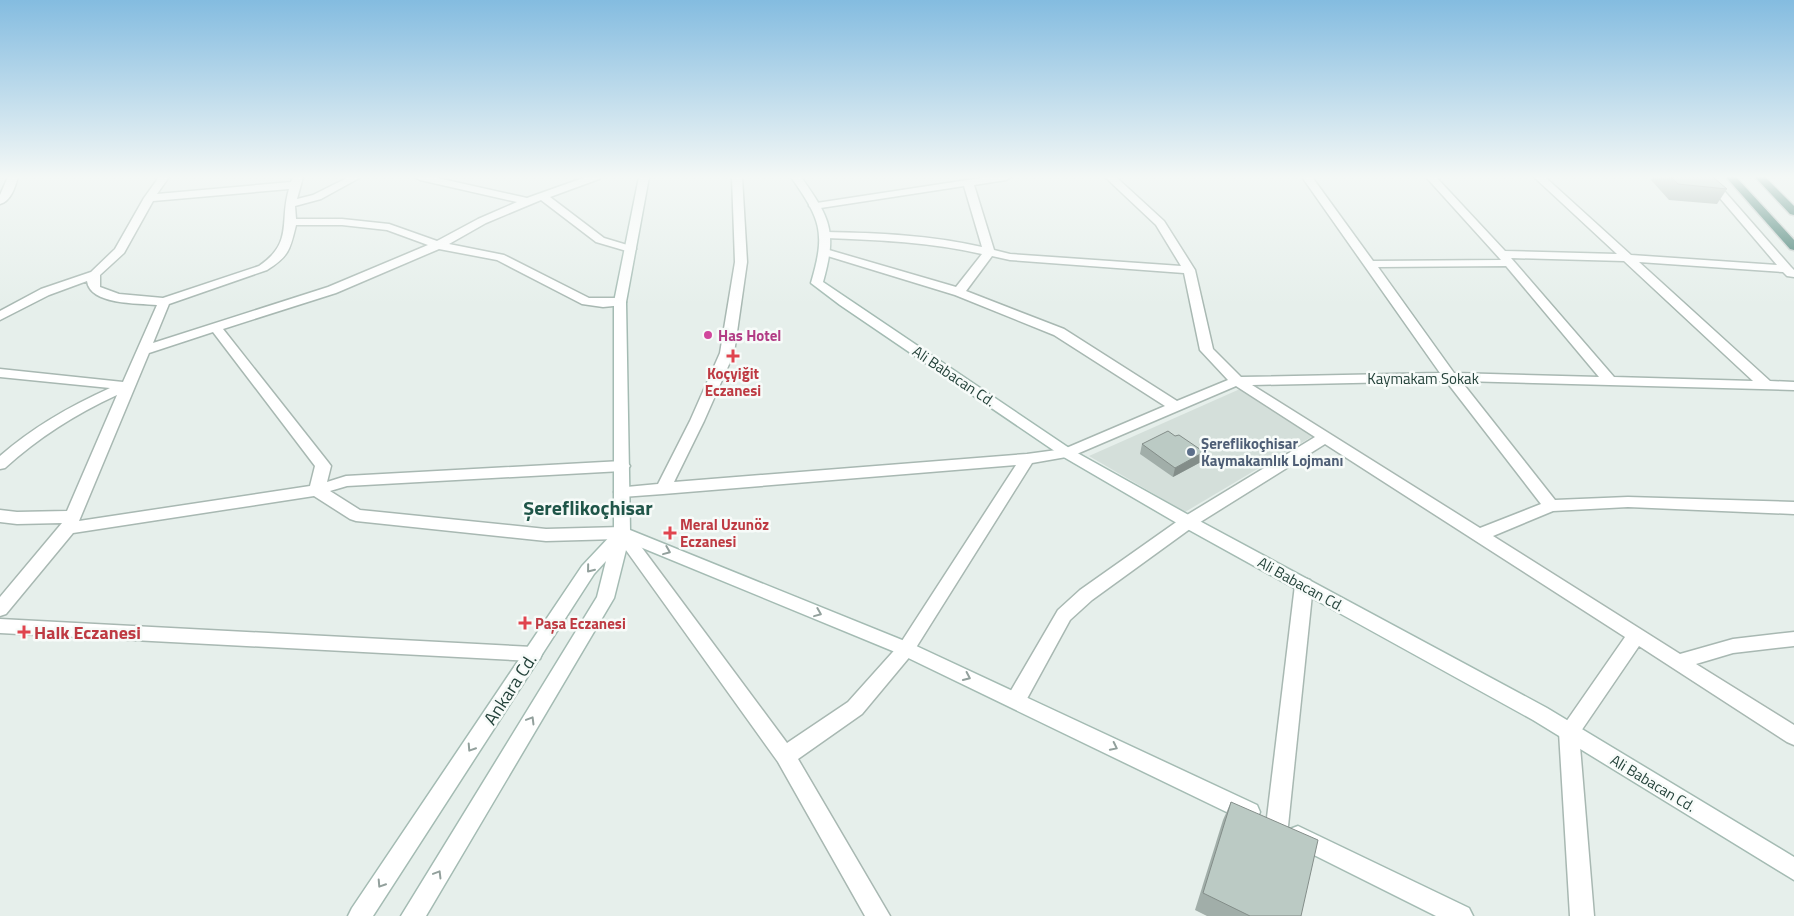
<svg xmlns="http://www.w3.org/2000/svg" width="1794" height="916" font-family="'Titillium Web',sans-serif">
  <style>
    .built { fill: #d4dfda }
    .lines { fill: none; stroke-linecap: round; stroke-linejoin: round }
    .street-casing { stroke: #a8b8b2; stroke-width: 3 }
    .secondary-casing { stroke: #a4bbb3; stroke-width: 3 }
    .highway-casing { stroke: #c2cac8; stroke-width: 3 }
    .street { fill: #fff; fill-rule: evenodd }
    .secondary { fill: #fff; fill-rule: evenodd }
    .highway { fill: #2f6f62; fill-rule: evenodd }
    .wall { fill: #a1aea9 }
    .shaded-wall { fill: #838d89 }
    .building { fill: #bbcac4; stroke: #838d89 }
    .oneway { stroke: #92a09c }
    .hotel-dot { fill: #d1479c; stroke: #f7fbf9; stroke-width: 2 }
    .health-dot { fill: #e0444e; stroke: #f7fbf9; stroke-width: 2 }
    .service-dot { fill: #5c6f8a; stroke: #f7fbf9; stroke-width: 2 }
    .labels { text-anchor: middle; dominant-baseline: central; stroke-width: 5; stroke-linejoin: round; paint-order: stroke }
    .hotel-label { font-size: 15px; font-weight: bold; fill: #b23c85; stroke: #f7fbf9; text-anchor: start }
    .health-label { font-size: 15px; font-weight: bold; fill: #be3a42; stroke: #f7fbf9; text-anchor: start }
    .street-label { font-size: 15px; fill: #24423a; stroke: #f7fbf9 }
    .service-label { font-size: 15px; font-weight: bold; fill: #4e5e75; stroke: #f7fbf9; text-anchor: start }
    .near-health-label { font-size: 18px; font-weight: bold; fill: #be3a42; stroke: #f7fbf9; text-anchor: start }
    .near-street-label { font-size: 18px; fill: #24423a; stroke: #f7fbf9 }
    .district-label { font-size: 20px; font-weight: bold; fill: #1f5548; stroke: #f7fbf9 }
  </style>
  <rect width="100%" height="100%" fill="#e6efeb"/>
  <polygon class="built" points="1240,389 1313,436 1185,512 1089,456"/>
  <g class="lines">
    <g class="street-casing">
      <g id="street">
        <path d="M8 177H18C15 187 11 201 0 204V195Z"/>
        <path d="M159 177H169L157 194 291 182 293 177H303L297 199 313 195 349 177H361L321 199 295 206 296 219H342L389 224 437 241 478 219 517 202 420 180 415 177H433L527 198 586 177H600L599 179 550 197 604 238 634 247 636 249 634 251 630 252 596 242 541 200 486 223 449 244 504 255 589 298H620L624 299 626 302 624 305 603 307 582 304 497 260 439 249 336 293 223 329 328 462 331 466 327 482 346 476 622 461 627 462 630 466 627 470 622 471 347 486 330 491 360 510 546 529 622 527 628 529 787 743 848 702 900 644 1016 465 663 494 622 497 616 496 614 492 616 488 658 484 690 421 720 353 735 262 732 177H742L747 262 734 353 704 421 674 482 1027 454 1064 449 1165 406 1054 335 955 295 821 254 819 252 825 249 829 250 956 287 982 254C930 242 879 240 826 238L820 235 826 232C879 233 930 235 982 247L964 186 814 209 809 206 810 204 987 177H1011L1006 180 974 185 994 250 1010 254 1181 266 1156 225 1105 177H1116L1164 221 1195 270 1213 349 1241 377 1440 373 1302 177H1312L1373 261 1501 260 1426 177H1436L1505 251 1617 254 1534 177H1545L1631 255 1777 265 1702 177H1712L1791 267 1794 270V277L1787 276 1783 272 1639 262 1770 381 1794 382V390L1461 381 1555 500 1628 497 1794 502V514L1628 507 1553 511 1493 536 1680 654 1733 639 1794 632V646L1733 653 1696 664 1794 725V745L1787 742 1639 646 1579 734 1594 916H1570L1559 732 1625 637 1325 444 1194 526 1092 600 1070 620 1023 706 1016 708 1009 706 1006 700 1009 694 1058 610 1080 590 1182 518 1315 437 1236 386 1072 456 1032 463 912 654 862 714 798 759 890 916H865L778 762 618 539 546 541 356 521 350 519 314 496 73 533 6 614 0 616V597L62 523 17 524 0 522V510L17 512 67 511 117 395C76 414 39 437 5 468L0 469V456C33 427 70 406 110 388L0 377V369L123 382 157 305C137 303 90 305 87 281L49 295 0 320V311L41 289 91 272 115 249 144 198ZM289 189C279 222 294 242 259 266L163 298 119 294 100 287V275L124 253 153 201ZM296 225H342L387 230 428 245 328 287 153 343 169 304 267 270C289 256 290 250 296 225ZM992 256 1010 260 1184 273 1200 350 1228 380 1177 401 1064 329 966 291ZM1511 258 1624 261 1753 381 1614 377ZM1506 266 1599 377 1454 373 1378 267ZM213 332 315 466 310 486 79 521 149 353ZM1446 381 1541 504 1480 528 1252 385Z"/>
        <polygon points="1304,578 1310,580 1313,585 1288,826 1285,833 1277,836 1269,833 1266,826 1295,585 1298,580"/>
        <polygon points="0,619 533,647 540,649 542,654 540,659 533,661 0,633"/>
      </g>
    </g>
    <g class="secondary-casing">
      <g id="secondary">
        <polygon points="639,177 649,177 626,302 630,530 912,644 1257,805 1260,812 1257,819 1249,822 1241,819 900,654 628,542 614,598 426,916 401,916 597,597 606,561 594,574 373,916 348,916 352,908 582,566 614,532 614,302"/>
        <path d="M791 177H801C831 219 837 232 823 282L1072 450 1194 518 1547 708 1794 857V880L1533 720 1182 526 1062 456 840 305 811 283C826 232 821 220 791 177Z"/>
        <polygon points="1298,826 1469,908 1473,916 1436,916 1290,843 1287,836 1290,829"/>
      </g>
    </g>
    <g class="highway-casing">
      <g id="highway">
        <polygon points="1726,177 1736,177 1794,240 1794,250 1790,249"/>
        <polygon points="1755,177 1765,177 1794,206 1794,215 1790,214"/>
      </g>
    </g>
    <use href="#street" class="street"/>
    <use href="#secondary" class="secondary"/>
    <use href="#highway" class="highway"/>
  </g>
  <g class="wall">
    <polygon points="1652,177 1713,177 1727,189 1717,204 1669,200 1651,180"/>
    <polygon points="1175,436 1204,452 1201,462 1173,477 1140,454 1142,444"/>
    <polygon points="1231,802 1301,916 1207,916 1195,910 1223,820"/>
  </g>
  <polygon class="shaded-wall" points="1204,452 1201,462 1173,477 1175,468"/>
  <g class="building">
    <polygon points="1671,177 1713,177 1727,189 1678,184"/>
    <polygon points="1168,431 1175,436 1179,435 1204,452 1175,468 1142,444"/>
    <polygon points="1231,802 1318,840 1301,916 1250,916 1203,893"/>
  </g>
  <defs><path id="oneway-chevron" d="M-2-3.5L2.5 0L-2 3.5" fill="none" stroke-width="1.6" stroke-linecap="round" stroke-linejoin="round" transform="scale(1.25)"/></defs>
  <g class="oneway">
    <use href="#oneway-chevron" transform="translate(667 551) rotate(22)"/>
    <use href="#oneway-chevron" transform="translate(590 569) rotate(129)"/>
    <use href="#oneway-chevron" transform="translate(818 613) rotate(22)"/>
    <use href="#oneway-chevron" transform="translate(967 677) rotate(25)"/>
    <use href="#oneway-chevron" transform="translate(531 720) rotate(-59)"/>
    <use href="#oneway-chevron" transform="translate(1114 747) rotate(26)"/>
    <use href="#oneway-chevron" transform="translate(471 748) rotate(123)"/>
    <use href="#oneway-chevron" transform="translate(438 874) rotate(-59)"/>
    <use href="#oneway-chevron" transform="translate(381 884) rotate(123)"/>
  </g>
  <linearGradient id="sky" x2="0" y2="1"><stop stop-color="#84bce0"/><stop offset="0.58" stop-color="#f4f8f6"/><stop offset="1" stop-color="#f4f8f6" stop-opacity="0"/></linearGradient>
  <rect width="1794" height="305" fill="url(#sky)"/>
  <circle class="hotel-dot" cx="708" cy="335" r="5"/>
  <g class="health-dot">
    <path d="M730.5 348.5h5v5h5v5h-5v5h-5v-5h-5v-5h5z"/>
    <path d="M667.5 525.5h5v5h5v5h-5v5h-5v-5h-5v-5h5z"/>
    <path d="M522.5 615.5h5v5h5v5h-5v5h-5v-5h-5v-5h5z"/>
    <path d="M21.5 624.5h5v5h5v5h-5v5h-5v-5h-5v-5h5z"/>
  </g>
  <circle class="service-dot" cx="1191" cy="452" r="5"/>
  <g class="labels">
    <g class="hotel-label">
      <text x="718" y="335">Has Hotel</text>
    </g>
    <g class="health-label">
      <text x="733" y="373" text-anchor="middle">Koçyiğit<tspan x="733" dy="17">Eczanesi</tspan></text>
      <text x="680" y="524">Meral Uzunöz<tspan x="680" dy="17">Eczanesi</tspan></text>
      <text x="535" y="623">Paşa Eczanesi</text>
    </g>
    <g class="street-label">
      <text transform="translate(954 376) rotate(34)">Ali Babacan Cd.</text>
      <text x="1423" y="378">Kaymakam Sokak</text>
      <text transform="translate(1301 584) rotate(29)">Ali Babacan Cd.</text>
      <text transform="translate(1653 783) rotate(31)">Ali Babacan Cd.</text>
    </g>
    <g class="service-label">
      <text x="1201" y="443">Şereflikoçhisar<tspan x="1201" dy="17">Kaymakamlık Lojmanı</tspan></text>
    </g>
    <g class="near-health-label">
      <text x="34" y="632">Halk Eczanesi</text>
    </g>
    <g class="near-street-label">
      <text transform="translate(510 689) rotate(-57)">Ankara Cd.</text>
    </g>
    <g class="district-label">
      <text x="588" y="507">Şereflikoçhisar</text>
    </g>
  </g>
</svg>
